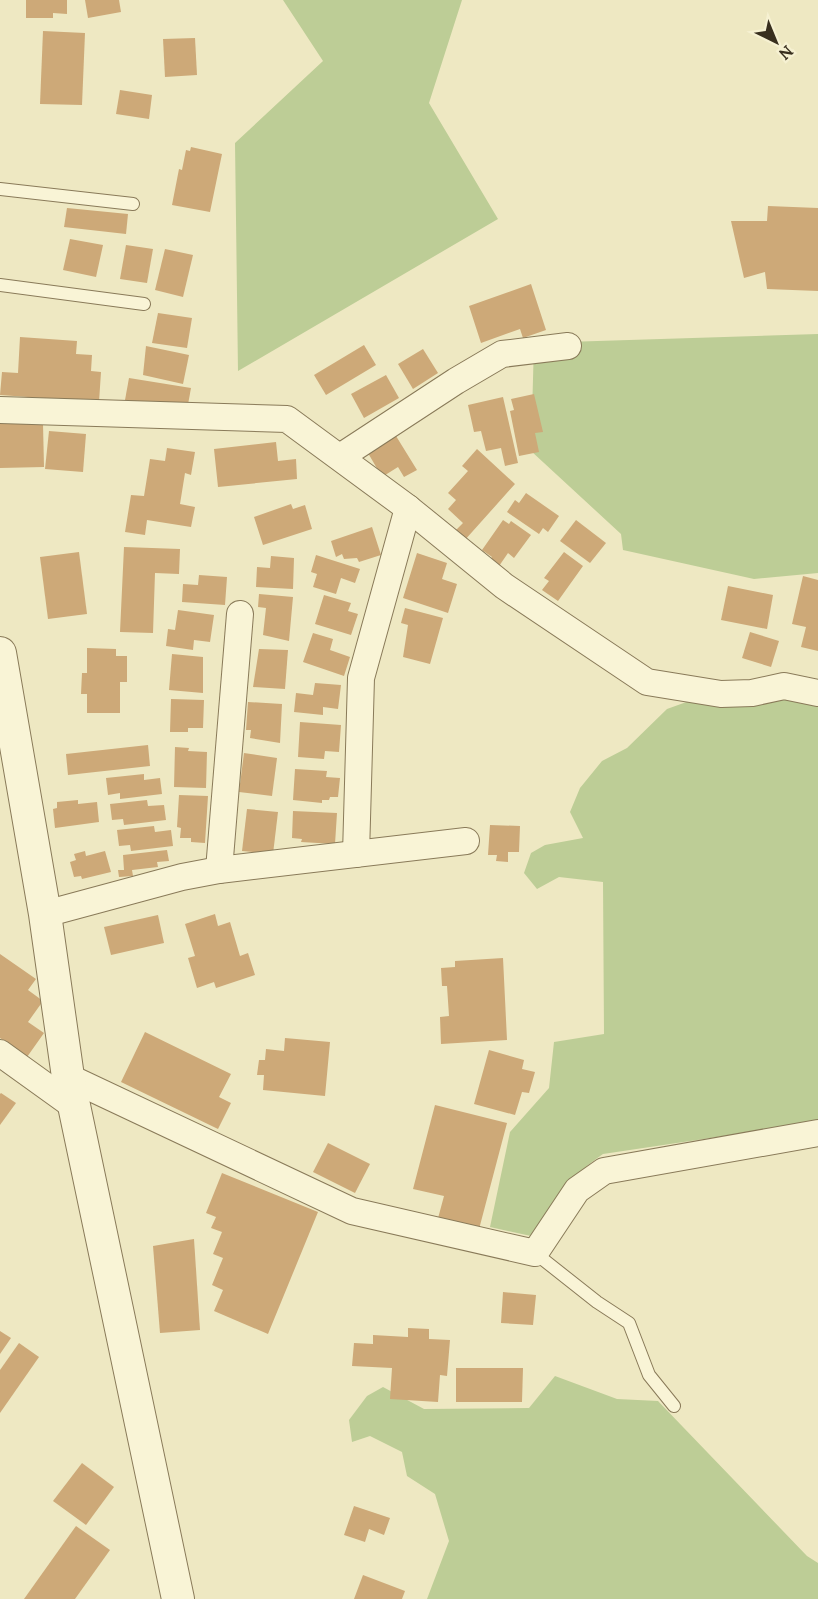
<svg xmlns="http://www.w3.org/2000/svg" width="818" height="1599" font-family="Lora,serif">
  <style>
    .green { fill: #bdcd96 }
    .building { fill: #cda978 }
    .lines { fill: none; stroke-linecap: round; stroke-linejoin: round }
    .service-casing { stroke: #897a59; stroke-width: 14 }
    .minor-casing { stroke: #897a59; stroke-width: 28 }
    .tertiary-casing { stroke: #897a59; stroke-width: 34 }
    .service { stroke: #f9f4d6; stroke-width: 12 }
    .minor { stroke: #f9f4d6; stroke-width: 26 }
    .tertiary { stroke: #f9f4d6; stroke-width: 32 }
  </style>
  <rect width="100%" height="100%" fill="#eee8c2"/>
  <g class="green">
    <polygon points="283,0 462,0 429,103 498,219 238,371 235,143 323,61"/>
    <polygon points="818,334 818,573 754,579 623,550 621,534 531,451 534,343"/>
    <path d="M783 692 818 701V1122L603 1154C568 1178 553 1201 531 1236L490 1227 510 1132 549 1088 554 1042 604 1034 603 882 559 877 537 889 524 873 531 853 545 845 583 838 570 812 580 788 602 761 627 748 667 709 692 700 720 706 749 707Z"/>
    <polygon points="555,1376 617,1399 658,1401 807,1556 818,1563 818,1599 427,1599 449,1541 435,1494 407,1476 402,1452 370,1436 352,1442 349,1420 367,1396 383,1387 424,1409 529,1408"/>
  </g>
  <g class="building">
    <polygon points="26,0 67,0 67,14 53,13 53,18 26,18"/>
    <polygon points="85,0 119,0 121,12 88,18"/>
    <polygon points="43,31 85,33 82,105 40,104"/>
    <polygon points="195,38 197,75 165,77 163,39"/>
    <polygon points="120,90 152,95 149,119 116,114"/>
    <polygon points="191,147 222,154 210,212 172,205 179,169 182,170 186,150 190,151"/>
    <polygon points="768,206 818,208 818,291 767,289 765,272 744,278 731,221 767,221"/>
    <polygon points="67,208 128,214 126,234 64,227"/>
    <polygon points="70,239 103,245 96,277 63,270"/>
    <polygon points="126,245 153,249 147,283 120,279"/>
    <polygon points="165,249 193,255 183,297 155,290"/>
    <polygon points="531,284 546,330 523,338 520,329 481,343 469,306"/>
    <polygon points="158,313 192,318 187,348 152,343"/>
    <polygon points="20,337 77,341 76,354 92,355 91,371 101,372 99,402 0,395 2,372 18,373"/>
    <polygon points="364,345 376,365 326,395 314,375"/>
    <polygon points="146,346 189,355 183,384 143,375"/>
    <polygon points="423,349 438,373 413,389 398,364"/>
    <polygon points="386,375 399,398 364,418 351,394"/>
    <polygon points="129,378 191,388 187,410 125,400"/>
    <polygon points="534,394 543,432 535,433 539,452 519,456 510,411 514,410 511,399"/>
    <polygon points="503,397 518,463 505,466 501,448 486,451 481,431 474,432 468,405"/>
    <polygon points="0,424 43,424 44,467 0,468"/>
    <polygon points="49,431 86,434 83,472 45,469"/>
    <polygon points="396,436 417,470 404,477 398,467 382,477 368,453"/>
    <polygon points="276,442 278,461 296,459 297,479 218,487 214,449"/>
    <polygon points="167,448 195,452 191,475 185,473 180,504 195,507 191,527 147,520 145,535 125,532 131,495 144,496 150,459 165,461"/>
    <polygon points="477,449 515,484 464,541 454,532 463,523 448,509 456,500 448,493 468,471 462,466"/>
    <polygon points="526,493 559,516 548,532 543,528 539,534 507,512 515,500 519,503"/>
    <polygon points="291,504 293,509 305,505 312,529 263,545 254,517"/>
    <polygon points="503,520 509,524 511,521 531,535 514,558 508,553 497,569 487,563 492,557 482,550"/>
    <polygon points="576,520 606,543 590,563 560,541"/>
    <polygon points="372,527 381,555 359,562 357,558 344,559 342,554 336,557 331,541"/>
    <polygon points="124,547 180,549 179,574 155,573 153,633 120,632"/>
    <polygon points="79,552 87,614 48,619 40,557"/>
    <polygon points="564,552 583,566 558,601 542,590 549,581 544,578"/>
    <polygon points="417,553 447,563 442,579 457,584 448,613 403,598"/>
    <polygon points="316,555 360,569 355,583 341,578 336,594 313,587 317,574 311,572"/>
    <polygon points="271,556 294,558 293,589 256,587 257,567 270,568"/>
    <polygon points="199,575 227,577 225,605 182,602 183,584 198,585"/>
    <polygon points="803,576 818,580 818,651 801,647 806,627 792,624"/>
    <polygon points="728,586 773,595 767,629 721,620"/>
    <polygon points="259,594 293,597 289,641 263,635 266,608 258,607"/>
    <polygon points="324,595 351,603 348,611 358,614 351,635 315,624"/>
    <polygon points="405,608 443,618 430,664 403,657 408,625 401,623"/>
    <polygon points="178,610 214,615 210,642 194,640 193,650 166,646 168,629 175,630"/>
    <polygon points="750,632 779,641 771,667 742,658"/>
    <polygon points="313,633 333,639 330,650 350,657 344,676 303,662"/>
    <polygon points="87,648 116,649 116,656 127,656 127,682 120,682 120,713 87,713 87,694 81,694 82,673 87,673"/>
    <polygon points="259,649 288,650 285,689 253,687"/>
    <polygon points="172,654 203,657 203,693 169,690"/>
    <polygon points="315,683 341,685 338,709 323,707 323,715 294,712 296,693 313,695"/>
    <polygon points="171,699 204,700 203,728 188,728 188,732 170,732"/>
    <polygon points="248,702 282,704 280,743 250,738 251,730 246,730"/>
    <polygon points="300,722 341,725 339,752 325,751 324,759 298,757"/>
    <polygon points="148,745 150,766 68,775 66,754"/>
    <polygon points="175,747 189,748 188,751 207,752 206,788 174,787"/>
    <polygon points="244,753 277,758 272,796 239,792"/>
    <polygon points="295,769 327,771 326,777 340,778 338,797 330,797 329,800 322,800 322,803 293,800"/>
    <polygon points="144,774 144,780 160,778 162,794 120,799 120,793 108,795 106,778"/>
    <polygon points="179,795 208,796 205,843 191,842 191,838 180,838 181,828 177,827"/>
    <polygon points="78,800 78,804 97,802 99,822 55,828 53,809 57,808 57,802"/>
    <polygon points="147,800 148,806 164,805 166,820 124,825 123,819 112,820 110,804"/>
    <polygon points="247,809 278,812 273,854 242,851"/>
    <polygon points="293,811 337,813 335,844 301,842 302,839 292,838"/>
    <polygon points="490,825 520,826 519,852 508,852 508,862 496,861 497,855 488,855"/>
    <polygon points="154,826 155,832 171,830 173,846 131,851 130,845 119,846 117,830"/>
    <polygon points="167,850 169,861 157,862 158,867 132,870 133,876 119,877 118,870 124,870 123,855"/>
    <polygon points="85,851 86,856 105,851 111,872 82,879 81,876 74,877 70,862 76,860 74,854"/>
    <polygon points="215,914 218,926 230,922 240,956 248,953 255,975 216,988 214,982 197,988 188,958 195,956 185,924"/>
    <polygon points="158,915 164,943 111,955 104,927"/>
    <polygon points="0,954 36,979 28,990 43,1001 28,1022 44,1033 27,1057 0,1038"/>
    <polygon points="503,958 507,1040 441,1044 440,1017 449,1016 447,986 442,986 441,968 455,967 455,961"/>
    <polygon points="145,1032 231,1074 219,1097 231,1103 218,1129 121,1082"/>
    <polygon points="285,1038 330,1042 325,1096 263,1090 264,1075 257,1075 259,1060 265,1060 266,1049 284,1051"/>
    <polygon points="489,1050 524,1060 522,1069 535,1072 529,1093 522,1092 515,1115 474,1104"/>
    <polygon points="1,1093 16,1103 0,1125 0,1094"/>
    <polygon points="435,1105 507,1123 478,1233 437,1222 444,1196 413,1189"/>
    <polygon points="328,1143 370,1164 355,1193 313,1172"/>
    <polygon points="222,1173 318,1212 268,1334 214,1311 223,1290 212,1285 223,1258 213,1254 222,1232 211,1228 216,1217 206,1213"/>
    <polygon points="194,1239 200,1330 160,1333 153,1246"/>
    <polygon points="503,1292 536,1295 533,1325 501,1323"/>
    <polygon points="408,1328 429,1329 429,1339 450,1340 447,1376 440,1375 438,1402 390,1399 392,1368 352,1366 354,1343 373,1344 373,1335 408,1337"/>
    <polygon points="0,1331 11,1338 0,1354"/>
    <polygon points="19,1343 39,1357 0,1413 0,1370"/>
    <polygon points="456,1368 523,1368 522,1402 456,1402"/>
    <polygon points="82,1463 114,1487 86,1525 53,1501"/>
    <polygon points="354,1506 390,1518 384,1535 369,1529 365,1542 344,1535"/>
    <polygon points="76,1526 110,1550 75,1599 24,1599"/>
    <polygon points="363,1575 405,1591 402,1599 354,1599"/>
  </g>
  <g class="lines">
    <g class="service-casing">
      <g id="service">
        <polyline points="0,189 133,204"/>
        <polyline points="0,285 144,304"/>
        <polyline points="535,1253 597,1302 629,1323 649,1375 674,1406"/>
      </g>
    </g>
    <g class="minor-casing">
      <g id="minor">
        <polyline points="0,410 287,419 408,508 504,586 647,682 721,694 752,693 784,686 818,693"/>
        <polyline points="340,457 456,381 502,354 568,346"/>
        <polyline points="356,854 361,678 408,508"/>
        <polyline points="219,870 240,614"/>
        <polyline points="45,914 182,877 219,870 466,841"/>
        <polyline points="0,1053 75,1107"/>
        <polyline points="68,1077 352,1211 535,1253 577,1190 604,1171 818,1133"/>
      </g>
    </g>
    <g class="tertiary-casing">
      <polyline id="tertiary" points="0,653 45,914 68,1077 178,1599"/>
    </g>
    <use href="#service" class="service"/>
    <use href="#minor" class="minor"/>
    <use href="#tertiary" class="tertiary"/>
  </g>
  <g transform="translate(776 42) rotate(137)" stroke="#f6f1d2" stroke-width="4.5" paint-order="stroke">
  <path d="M0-4.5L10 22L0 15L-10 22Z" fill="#382f1e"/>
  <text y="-9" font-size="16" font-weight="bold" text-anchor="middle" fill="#382f1e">N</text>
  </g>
</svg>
